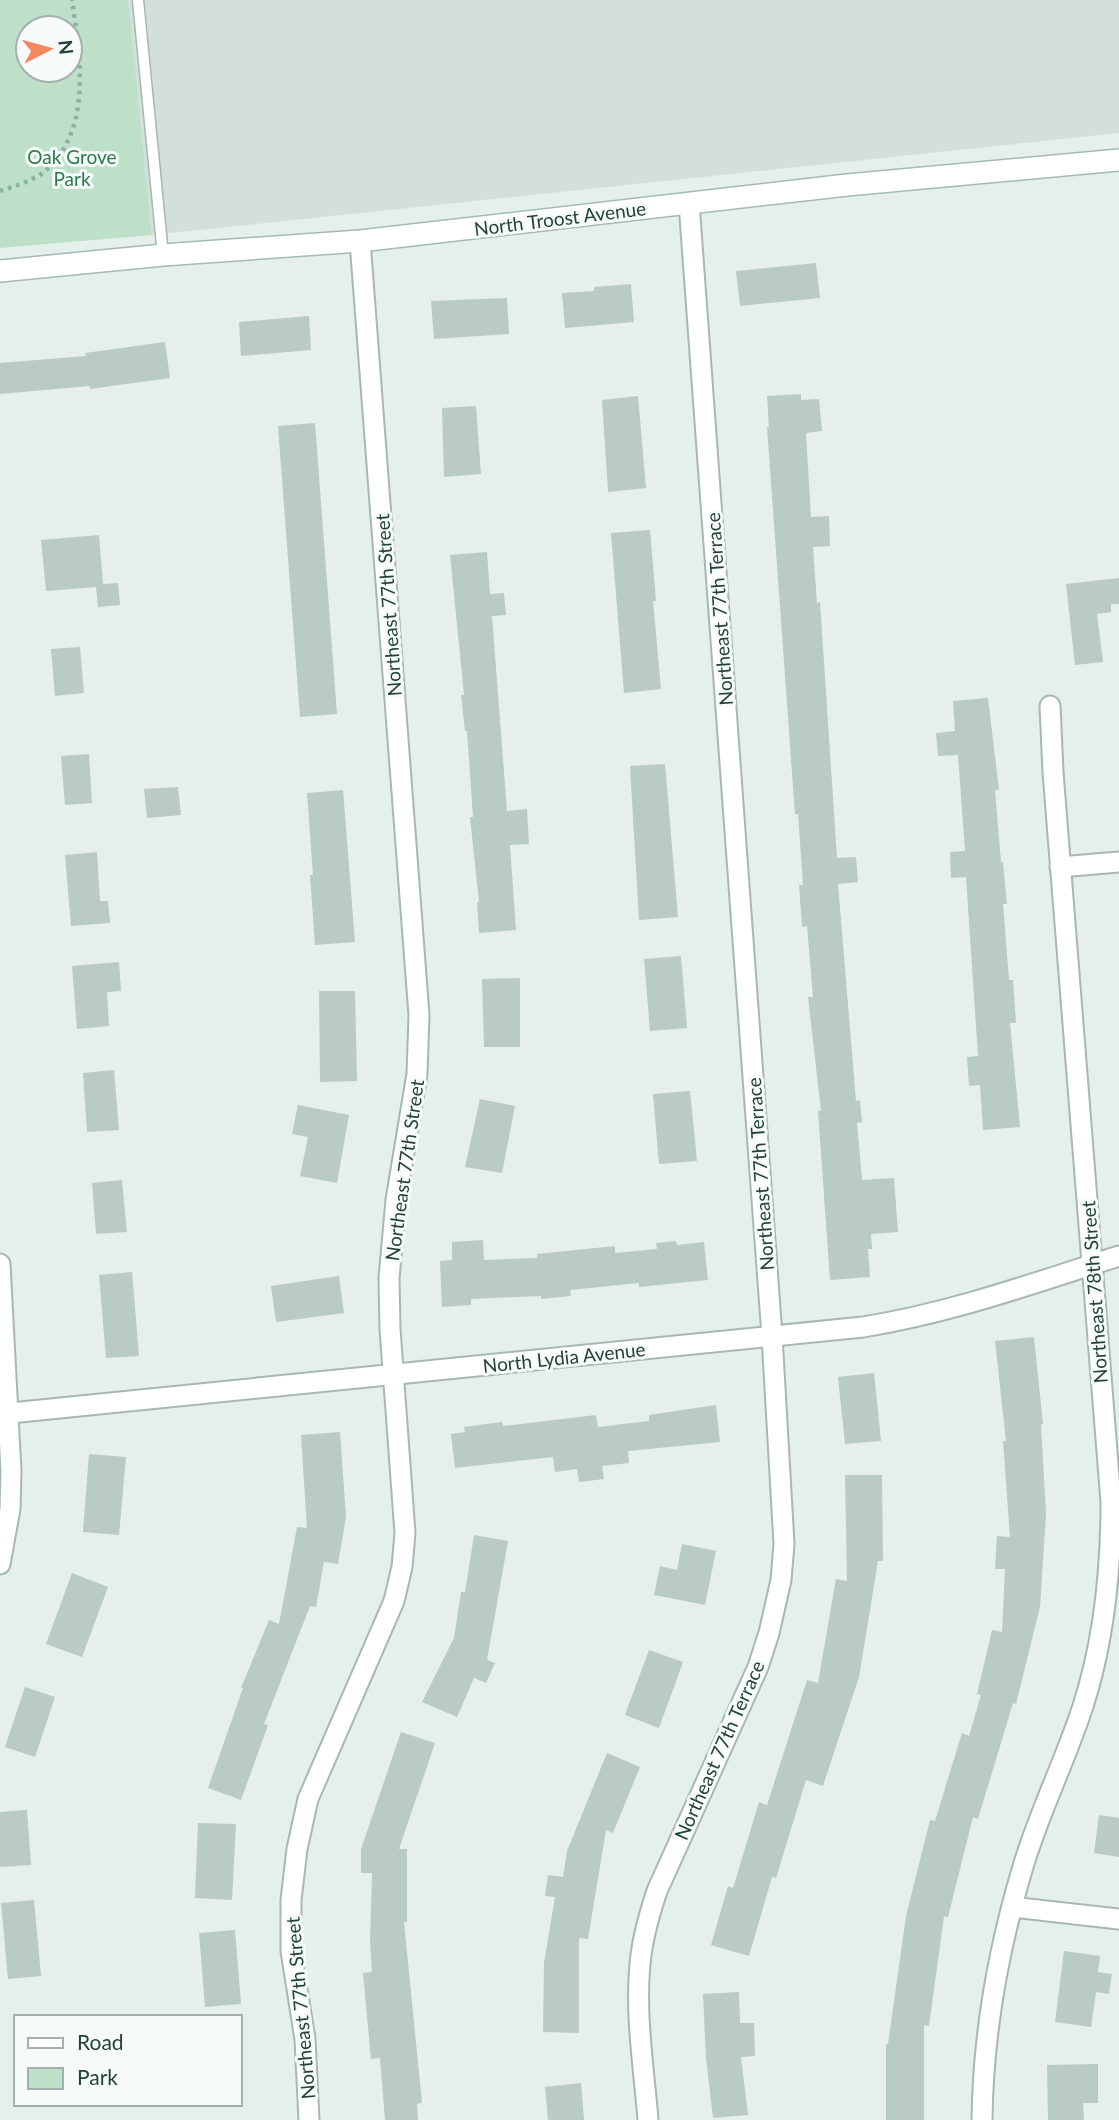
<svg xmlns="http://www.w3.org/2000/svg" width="1119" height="2120" font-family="Lato,sans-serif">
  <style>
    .built { fill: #d3dfda }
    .green { fill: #bee0c8; fill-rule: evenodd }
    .building { fill: #bacac4 }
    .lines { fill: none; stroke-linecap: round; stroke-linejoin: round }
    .lane-casing { stroke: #a7b8b2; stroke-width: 13 }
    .street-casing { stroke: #a7b8b2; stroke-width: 23 }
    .secondary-casing { stroke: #a3bbb3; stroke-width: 24 }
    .path { stroke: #85b3a6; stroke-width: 4.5; stroke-dasharray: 3.5 5; stroke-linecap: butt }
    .lane { stroke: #fff; stroke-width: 10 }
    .street { stroke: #fff; stroke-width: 19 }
    .secondary { stroke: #fff; stroke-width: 21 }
    .labels { text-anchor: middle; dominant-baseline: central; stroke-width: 6; stroke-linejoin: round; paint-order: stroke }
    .park-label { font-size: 19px; fill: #2c7a4c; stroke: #f6fbf9 }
    .street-label { font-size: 19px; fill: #23423a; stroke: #f6fbf9 }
  </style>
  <rect width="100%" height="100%" fill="#e5efeb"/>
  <polygon class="built" points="128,0 1119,0 1119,133 152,235"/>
  <path class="green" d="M0 0H128L152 235 0 248ZM28 28H70V70H28Z"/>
  <g class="building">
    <polygon points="816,263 820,298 740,306 736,271"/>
    <polygon points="631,284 634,322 565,328 562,293 594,291 594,287"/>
    <polygon points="507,298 509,334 434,339 431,301"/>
    <polygon points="309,316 311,350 241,356 239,322"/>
    <polygon points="165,342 170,378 90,389 90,386 0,394 0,363 86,356 85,353"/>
    <polygon points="801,394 801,400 819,399 822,431 806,433 811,517 829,516 830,546 813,547 817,603 820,602 837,858 856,857 858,882 838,884 856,1101 860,1100 862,1122 857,1123 862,1180 894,1178 898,1232 871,1234 872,1249 868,1249 870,1277 830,1280 818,1111 821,1111 808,997 813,997 807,926 802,927 799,885 803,885 798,814 795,814 767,427 769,427 767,396"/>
    <polygon points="638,396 646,488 608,492 602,400"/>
    <polygon points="476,406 481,474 444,477 442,408"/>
    <polygon points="315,423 337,714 300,717 278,426"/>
    <polygon points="650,530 656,601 653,601 661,689 624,693 611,533"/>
    <polygon points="99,535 103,584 118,583 120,605 98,607 96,587 46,591 41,540"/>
    <polygon points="487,552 490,594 504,593 506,615 492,616 507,811 527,809 529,844 510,845 516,930 479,933 477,902 479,902 470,817 473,817 467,731 465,731 461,695 464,695 450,555"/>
    <polygon points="1119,578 1119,604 1111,604 1111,612 1097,614 1103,662 1075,665 1066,584"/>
    <polygon points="80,647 84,693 55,696 51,649"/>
    <polygon points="988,698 999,790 995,790 1001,862 1003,862 1007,904 1003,904 1009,980 1013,980 1016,1023 1010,1023 1020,1127 983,1130 980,1085 969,1086 967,1057 978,1056 966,877 951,878 950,852 965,851 958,755 938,756 936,733 955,731 953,701"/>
    <polygon points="89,754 92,803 65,805 61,756"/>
    <polygon points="665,764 678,917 639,920 630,766"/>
    <polygon points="178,787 181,815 147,818 144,789"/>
    <polygon points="343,790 355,942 315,945 310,875 313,875 307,793"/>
    <polygon points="97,852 100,901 108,901 110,923 71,926 65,855"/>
    <polygon points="681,956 687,1028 650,1031 644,959"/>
    <polygon points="119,962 121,991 107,992 109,1026 77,1029 72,966"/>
    <polygon points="520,978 520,1047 484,1047 482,979"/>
    <polygon points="319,991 355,991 357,1081 320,1082"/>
    <polygon points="114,1070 119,1130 87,1132 83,1073"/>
    <polygon points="690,1091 697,1161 659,1164 653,1094"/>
    <polygon points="480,1099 515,1106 502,1173 465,1167"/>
    <polygon points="298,1105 349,1115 337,1183 300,1176 308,1137 292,1134"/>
    <polygon points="122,1180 127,1232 96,1234 92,1183"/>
    <polygon points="483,1240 484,1260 537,1258 537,1254 615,1246 615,1253 657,1249 656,1243 676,1241 677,1245 704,1242 708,1280 639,1287 639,1283 570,1290 571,1296 541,1299 541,1296 471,1299 471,1305 442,1307 440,1261 452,1260 452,1242"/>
    <polygon points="132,1272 139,1356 106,1358 99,1275"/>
    <polygon points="339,1276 344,1313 276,1322 271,1286"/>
    <polygon points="1034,1337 1043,1424 1041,1425 1046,1514 1040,1607 1016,1704 1013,1703 978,1819 973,1817 948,1917 944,1916 929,2026 924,2025 924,2120 886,2120 886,2044 888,2044 906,1916 930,1820 935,1821 962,1733 969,1736 981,1695 977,1694 992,1630 1002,1632 1005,1569 995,1569 997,1536 1010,1537 1003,1441 1006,1441 995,1341"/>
    <polygon points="874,1373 881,1441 845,1444 838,1377"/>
    <polygon points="716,1405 720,1442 628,1451 629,1463 602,1466 604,1479 579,1482 577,1469 555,1472 553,1457 455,1468 451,1434 465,1432 464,1427 502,1422 503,1426 596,1415 598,1427 649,1421 649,1415"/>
    <polygon points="340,1432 346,1517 338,1564 324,1562 316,1607 310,1606 264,1724 268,1725 241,1800 208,1788 243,1688 241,1688 269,1620 279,1624 297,1527 307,1528 301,1435"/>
    <polygon points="89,1454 126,1457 119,1535 83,1532"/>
    <polygon points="845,1475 882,1475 883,1561 878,1561 859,1677 823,1786 806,1780 776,1878 772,1877 749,1956 711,1945 728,1886 733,1888 759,1802 767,1805 807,1680 818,1683 836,1579 847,1581"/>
    <polygon points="474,1535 508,1541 487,1660 495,1663 486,1683 474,1678 457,1717 422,1702 454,1638 461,1592 465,1592"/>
    <polygon points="682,1544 716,1551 705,1605 654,1595 660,1566 677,1570"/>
    <polygon points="72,1573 108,1587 82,1657 46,1644"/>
    <polygon points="649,1650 683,1662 659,1728 625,1715"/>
    <polygon points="25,1687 55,1697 35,1757 5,1747"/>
    <polygon points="401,1732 435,1743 399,1849 407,1849 407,1922 404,1922 422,2103 417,2104 418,2120 385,2120 380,2058 371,2059 363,1973 372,1972 370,1941 372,1873 361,1873 361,1849"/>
    <polygon points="607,1753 640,1767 613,1833 606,1830 588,1939 579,1938 579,2033 543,2032 544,1963 555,1897 545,1896 548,1875 563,1877 567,1851"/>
    <polygon points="27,1810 31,1865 0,1867 0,1812"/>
    <polygon points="1099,1815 1119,1818 1119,1857 1094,1853"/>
    <polygon points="198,1823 236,1824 232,1900 195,1898"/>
    <polygon points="34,1900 41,1976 8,1979 1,1903"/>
    <polygon points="235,1930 241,2004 205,2007 199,1933"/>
    <polygon points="1064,1951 1100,1956 1098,1972 1112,1974 1109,1994 1096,1992 1091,2027 1055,2022"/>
    <polygon points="739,1992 740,2023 754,2023 755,2056 741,2057 748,2115 713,2118 706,2058 703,1994"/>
    <polygon points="1098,2064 1098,2103 1083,2103 1084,2120 1048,2120 1047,2065"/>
    <polygon points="581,2083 584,2120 548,2120 545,2087"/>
  </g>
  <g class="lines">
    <g class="lane-casing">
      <polyline id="lane" points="138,0 163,255"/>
    </g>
    <g class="street-casing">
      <g id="street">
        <polyline points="1060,867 1119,862"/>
        <polyline points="0,1264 11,1471 10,1509 0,1564"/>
        <path d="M0 1414 863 1327C951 1313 1034 1283 1119 1256"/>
        <polyline points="1012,1907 1119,1919"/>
        <polyline points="309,2120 305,2039 291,1951 291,1900 297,1849 308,1799 394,1601 402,1567 405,1533 390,1329 389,1278 396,1200 417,1074 419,1015 360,241"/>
        <path d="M648 2120C644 2069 635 2015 640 1964 642 1939 649 1915 657 1891L758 1667 769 1633 781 1580 784 1544 772 1336 689 203"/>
        <path d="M982 2120C983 2035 998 1951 1022 1870 1038 1814 1065 1762 1083 1706 1104 1641 1111 1570 1111 1502L1053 772 1050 706"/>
      </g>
    </g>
    <g class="secondary-casing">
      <polyline id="secondary" points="0,271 163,255 360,241 847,185 1119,160"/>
    </g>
    <path class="path" d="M0 191C14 186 33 181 45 171 93 130 80 55 72 0"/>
    <use href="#lane" class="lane"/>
    <use href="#street" class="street"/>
    <use href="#secondary" class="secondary"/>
  </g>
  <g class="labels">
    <g class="park-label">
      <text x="72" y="156">Oak Grove<tspan x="72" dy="22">Park</tspan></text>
    </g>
    <g class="street-label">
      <text transform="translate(560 218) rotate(-7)">North Troost Avenue</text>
      <text transform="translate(388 605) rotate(-94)">Northeast 77th Street</text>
      <text transform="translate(719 609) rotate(-94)">Northeast 77th Terrace</text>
      <text transform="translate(404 1170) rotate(-82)">Northeast 77th Street</text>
      <text transform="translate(760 1174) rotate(-94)">Northeast 77th Terrace</text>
      <text transform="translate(1094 1292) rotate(-94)">Northeast 78th Street</text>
      <text transform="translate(564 1357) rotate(-6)">North Lydia Avenue</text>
      <text transform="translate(719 1750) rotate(-66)">Northeast 77th Terrace</text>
      <text transform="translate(300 2008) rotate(-95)">Northeast 77th Street</text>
    </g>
  </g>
  <rect x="14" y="2015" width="228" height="91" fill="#f6fbf9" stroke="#a2b1ad" stroke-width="2"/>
  <rect x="28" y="2038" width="35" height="10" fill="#ffffff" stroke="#a2b1ad" stroke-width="2"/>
  <text x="77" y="2050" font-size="21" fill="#23423a">Road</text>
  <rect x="28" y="2068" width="35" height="21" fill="#bee0c8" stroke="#a2b1ad" stroke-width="2"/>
  <text x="77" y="2085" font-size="21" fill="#23423a">Park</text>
  <g transform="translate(49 49) rotate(84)"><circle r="33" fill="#f6fbf9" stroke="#a2b1ad" stroke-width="2"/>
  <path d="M0-5L12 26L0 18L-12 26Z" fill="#f5865d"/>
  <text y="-10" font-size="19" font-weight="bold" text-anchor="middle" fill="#23423a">N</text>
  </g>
</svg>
